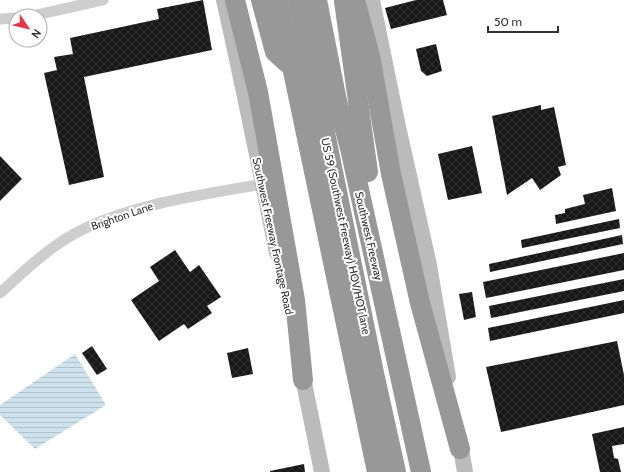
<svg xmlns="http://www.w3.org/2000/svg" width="624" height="472" font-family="Cabin,sans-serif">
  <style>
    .water { fill: url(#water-rules) }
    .building { fill: url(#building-cross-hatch) }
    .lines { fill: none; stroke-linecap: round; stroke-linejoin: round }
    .street { stroke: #cecece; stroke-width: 11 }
    .secondary { stroke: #bbb; stroke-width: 16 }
    .highway { stroke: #989898; stroke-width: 20 }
    .labels { text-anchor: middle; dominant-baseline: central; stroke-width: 4; stroke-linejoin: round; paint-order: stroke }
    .street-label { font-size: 11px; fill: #313131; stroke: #fff }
  </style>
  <defs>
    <pattern id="water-rules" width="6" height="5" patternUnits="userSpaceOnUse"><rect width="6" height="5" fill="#cde2ed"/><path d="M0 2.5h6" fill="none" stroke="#b0c2cc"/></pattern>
    <pattern id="building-cross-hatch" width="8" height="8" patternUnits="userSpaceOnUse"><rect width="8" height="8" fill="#181818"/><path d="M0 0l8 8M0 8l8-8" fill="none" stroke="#313131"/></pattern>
  </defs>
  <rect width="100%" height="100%" fill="#fff"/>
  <polygon class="water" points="75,354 106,405 35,449 0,415 0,405"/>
  <g class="building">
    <polygon points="203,0 212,50 84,77 104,177 69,185 44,73 57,70 54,57 73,54 70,38 159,19 157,9"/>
    <polygon points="416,0 443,0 447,15 391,29 385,8"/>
    <polygon points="436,44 442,71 427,76 421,71 416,49"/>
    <polygon points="541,105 541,110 554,107 566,165 558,167 561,175 540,190 532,178 507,195 492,116"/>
    <polygon points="472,146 482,193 448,200 438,154"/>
    <polygon points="0,156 22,179 0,201"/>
    <polygon points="612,188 616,211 556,224 555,215 565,213 565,209 585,204 583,195"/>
    <polygon points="619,219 620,228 522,248 521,240"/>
    <polygon points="622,235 623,244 490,272 489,264"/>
    <polygon points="175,250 190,272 199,265 221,297 207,306 212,313 188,329 184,324 159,341 131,300 159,281 150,267"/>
    <polygon points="624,253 624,270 486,298 483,282"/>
    <polygon points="624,279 624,291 491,318 489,306"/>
    <polygon points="472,292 476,317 464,320 459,294"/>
    <polygon points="624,300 624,313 490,341 488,328"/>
    <polygon points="617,341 624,375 624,405 501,432 486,367"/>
    <polygon points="92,346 107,369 97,375 82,353"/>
    <polygon points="248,348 253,374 232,378 227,353"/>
    <polygon points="624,427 624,444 612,446 614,458 618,459 621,472 600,472 592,434"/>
    <polygon points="304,464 305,472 270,472 270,471"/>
  </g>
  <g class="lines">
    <g class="street">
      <polyline points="32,16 103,0"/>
      <polyline points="0,19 16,18"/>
      <path d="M0 293C23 272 47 249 74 234 129 204 202 195 263 184"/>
    </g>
    <g class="secondary">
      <path d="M224 0C243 84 260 169 277 253"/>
      <polyline points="372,0 397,122 429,265 448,377"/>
      <polyline points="301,368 322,472"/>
      <polyline points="459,437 465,472"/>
    </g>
    <g class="highway">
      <polyline points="235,0 258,92 295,300 303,380"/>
      <polyline points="261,0 275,52 287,63"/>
      <polyline points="278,0 377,472"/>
      <polyline points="298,0 374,373 396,472"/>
      <polyline points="317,0 337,101 350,148 421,472"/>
      <polyline points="355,0 370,56 391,174 420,303 460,449"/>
      <polyline points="344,1 368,172"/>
    </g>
  </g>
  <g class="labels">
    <g class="street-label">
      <text transform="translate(122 216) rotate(-19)">Brighton Lane</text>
      <text transform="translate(273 236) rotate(78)">Southwest Freeway Frontage Road</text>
      <text transform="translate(346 236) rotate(78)">US 59 (Southwest Freeway) HOV/HOT lane</text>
      <text transform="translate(369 236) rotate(77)">Southwest Freeway</text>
    </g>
  </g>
  <g transform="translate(28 28) rotate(125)"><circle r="19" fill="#ffffff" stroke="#adadad"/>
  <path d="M0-3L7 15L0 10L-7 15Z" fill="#e5374b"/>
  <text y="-6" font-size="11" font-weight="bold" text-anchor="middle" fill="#313131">N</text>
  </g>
  <path d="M488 26v6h70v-6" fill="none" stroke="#313131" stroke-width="2"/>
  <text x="494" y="26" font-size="12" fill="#313131" stroke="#ffffff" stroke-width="3" paint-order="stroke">50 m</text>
</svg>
